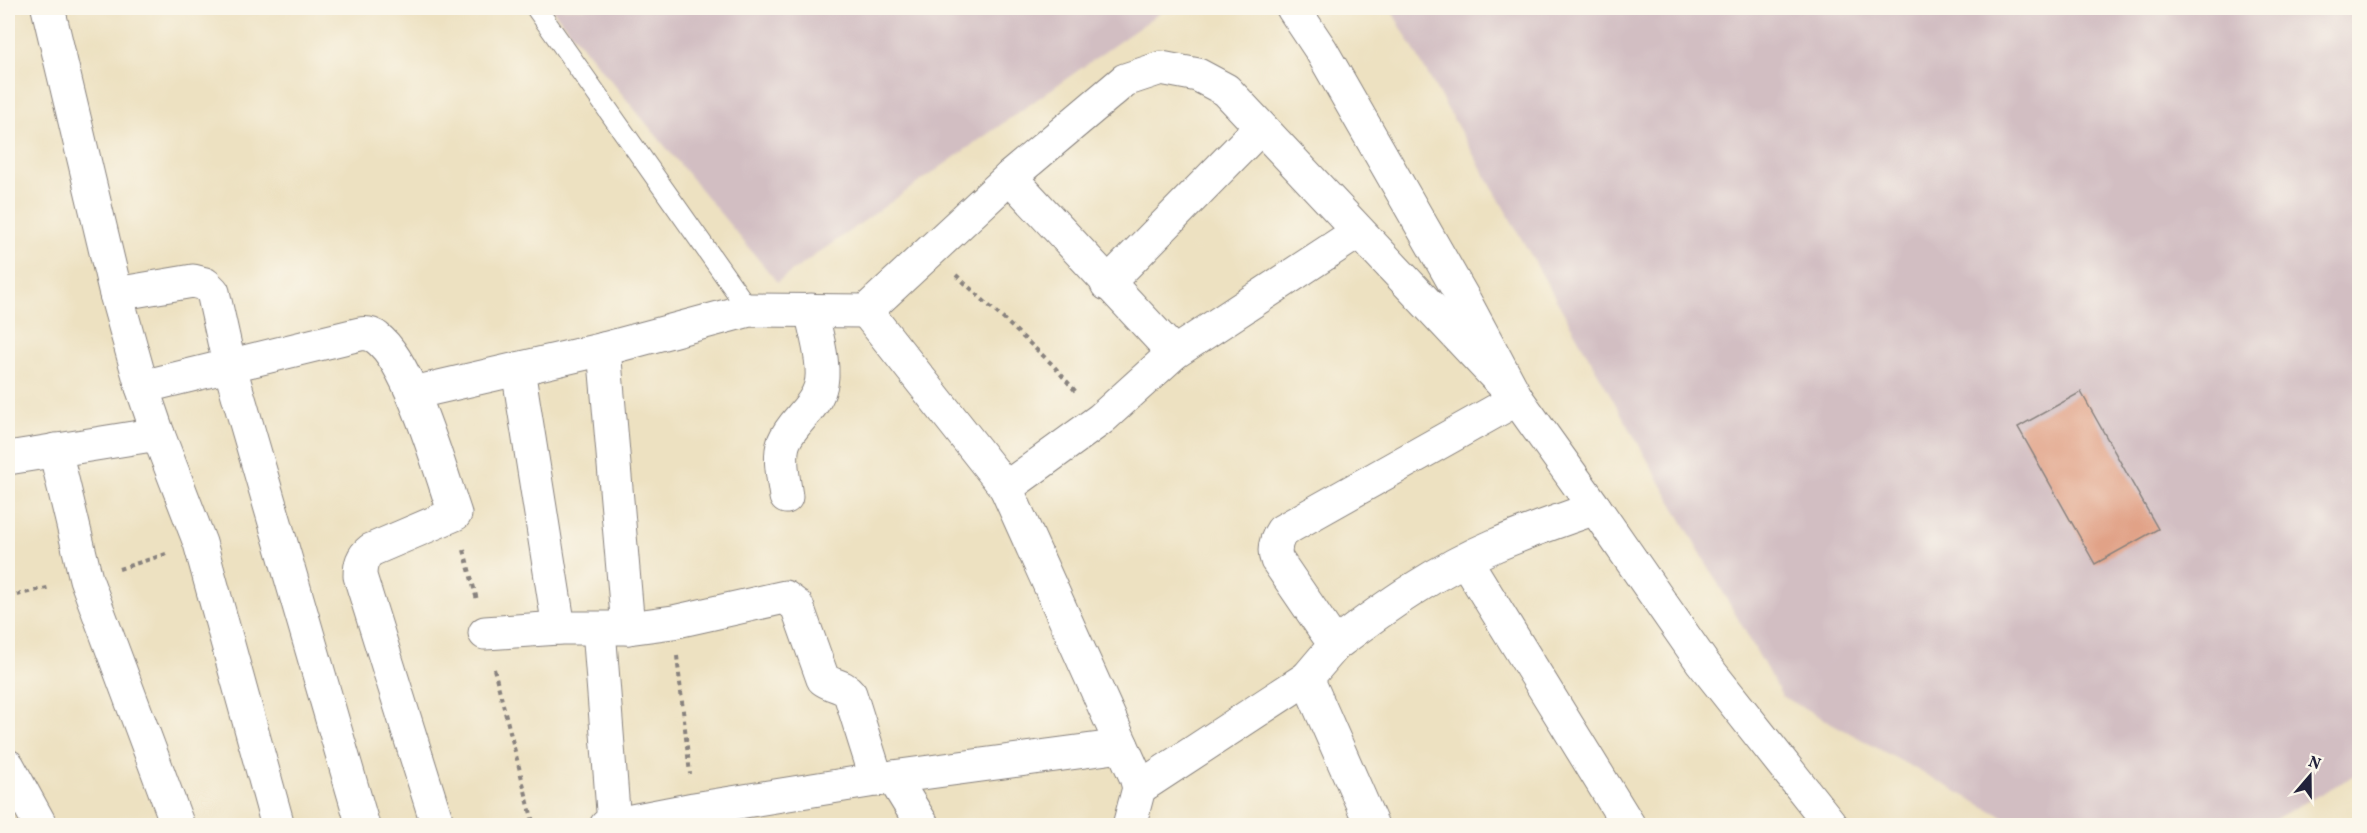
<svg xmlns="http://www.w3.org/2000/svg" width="2367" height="833" font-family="Vollkorn,serif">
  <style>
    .industrial { fill: #d2bec2 }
    .building { fill: #e1a287 }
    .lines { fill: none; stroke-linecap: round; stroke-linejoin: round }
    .lane-casing { stroke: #88827e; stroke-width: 22 }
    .street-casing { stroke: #88827e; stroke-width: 35 }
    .path { stroke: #88827e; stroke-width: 4; stroke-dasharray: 4.5 4.5; stroke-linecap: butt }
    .lane { stroke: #fff; stroke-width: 20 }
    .street { stroke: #fff; stroke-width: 33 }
  </style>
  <rect width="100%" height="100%" fill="#fbf7ec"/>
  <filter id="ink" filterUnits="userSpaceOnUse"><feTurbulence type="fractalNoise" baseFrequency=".0167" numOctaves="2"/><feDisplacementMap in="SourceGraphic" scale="12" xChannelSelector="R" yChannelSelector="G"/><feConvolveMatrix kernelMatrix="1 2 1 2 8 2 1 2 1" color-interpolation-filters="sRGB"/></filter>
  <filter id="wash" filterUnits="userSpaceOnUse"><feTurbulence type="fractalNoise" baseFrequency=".008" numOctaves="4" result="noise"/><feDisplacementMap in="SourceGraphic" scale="24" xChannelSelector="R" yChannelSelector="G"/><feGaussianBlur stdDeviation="1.35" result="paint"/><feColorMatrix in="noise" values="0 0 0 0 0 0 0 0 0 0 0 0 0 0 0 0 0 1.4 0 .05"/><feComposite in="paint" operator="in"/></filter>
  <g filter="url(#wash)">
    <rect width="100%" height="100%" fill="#ede1c1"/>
    <g class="industrial">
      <polygon points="551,8 1167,8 777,282"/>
      <polygon points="1390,8 2359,8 2359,773 2264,825 2018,825 1782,696"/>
    </g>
    <g id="blocks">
      <polygon class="building" points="2081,392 2158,529 2095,564 2018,427"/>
    </g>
  </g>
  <g filter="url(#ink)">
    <use href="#blocks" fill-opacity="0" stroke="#88827e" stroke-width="1.5"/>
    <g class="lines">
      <g class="lane-casing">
        <polyline id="lane" points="536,8 749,310"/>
      </g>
      <g class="street-casing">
        <g id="street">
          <polyline points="48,8 116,294 142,387 158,434 200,543 278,826"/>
          <polyline points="1293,8 1321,50 1463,298 1517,399 1595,508 1702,662 1832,826"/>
          <polyline points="1010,177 1174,353"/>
          <polyline points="1107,284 1260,128"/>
          <polyline points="116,294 193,281 205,284 213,292 229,364 363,826"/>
          <polyline points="866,311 1006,488 1136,777 1139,788 1129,826"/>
          <polyline points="604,349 628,628"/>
          <path d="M518 369 559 628H628L673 622 785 597 797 606 823 679C832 686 843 685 850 694L877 780"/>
          <path d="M142 387 360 334C366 333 372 334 377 338 410 362 441 473 455 514L371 550C362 557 360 565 360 576L438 826"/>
          <path d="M413 393 604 349 749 310 866 311 1010 177 1125 80 1161 68 1198 75 1226 90 1517 399 1282 531C1276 540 1273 550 1277 560L1335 645 1307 678 1372 826"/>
          <polyline points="55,450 86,579 178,826"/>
          <polyline points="8,458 158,434"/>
          <polyline points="1006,488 1101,419 1174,353 1358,232"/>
          <path d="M786 497C784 480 778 458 784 442 792 422 814 409 820 388 827 368 815 331 811 310"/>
          <polyline points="1466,561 1629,826"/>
          <polyline points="599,629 614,824"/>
          <polyline points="485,633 559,628"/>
          <path d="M1335 645C1386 606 1437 570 1496 545 1528 531 1562 520 1595 508"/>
          <polyline points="8,766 41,826"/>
          <polyline points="893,777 923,826"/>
          <polyline points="1139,788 1307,678"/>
          <polyline points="606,826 694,809 900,776 1122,746"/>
        </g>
      </g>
      <g class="path">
        <polyline points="956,275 1052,364 1077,393"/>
        <polyline points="464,550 477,600"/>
        <polyline points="119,569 166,554"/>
        <polyline points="8,597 51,587"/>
        <polyline points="677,656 690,774"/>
        <polyline points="494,669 534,826"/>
      </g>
      <use href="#lane" class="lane"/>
      <use href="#street" class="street"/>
    </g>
  </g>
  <rect width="2367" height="833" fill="none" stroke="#fbf7ec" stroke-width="30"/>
  <g transform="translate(2310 776) rotate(20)" stroke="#fbf7ec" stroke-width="4.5" paint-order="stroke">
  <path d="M0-4.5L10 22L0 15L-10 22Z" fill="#22223b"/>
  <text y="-9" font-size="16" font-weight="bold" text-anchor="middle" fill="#22223b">N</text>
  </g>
</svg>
